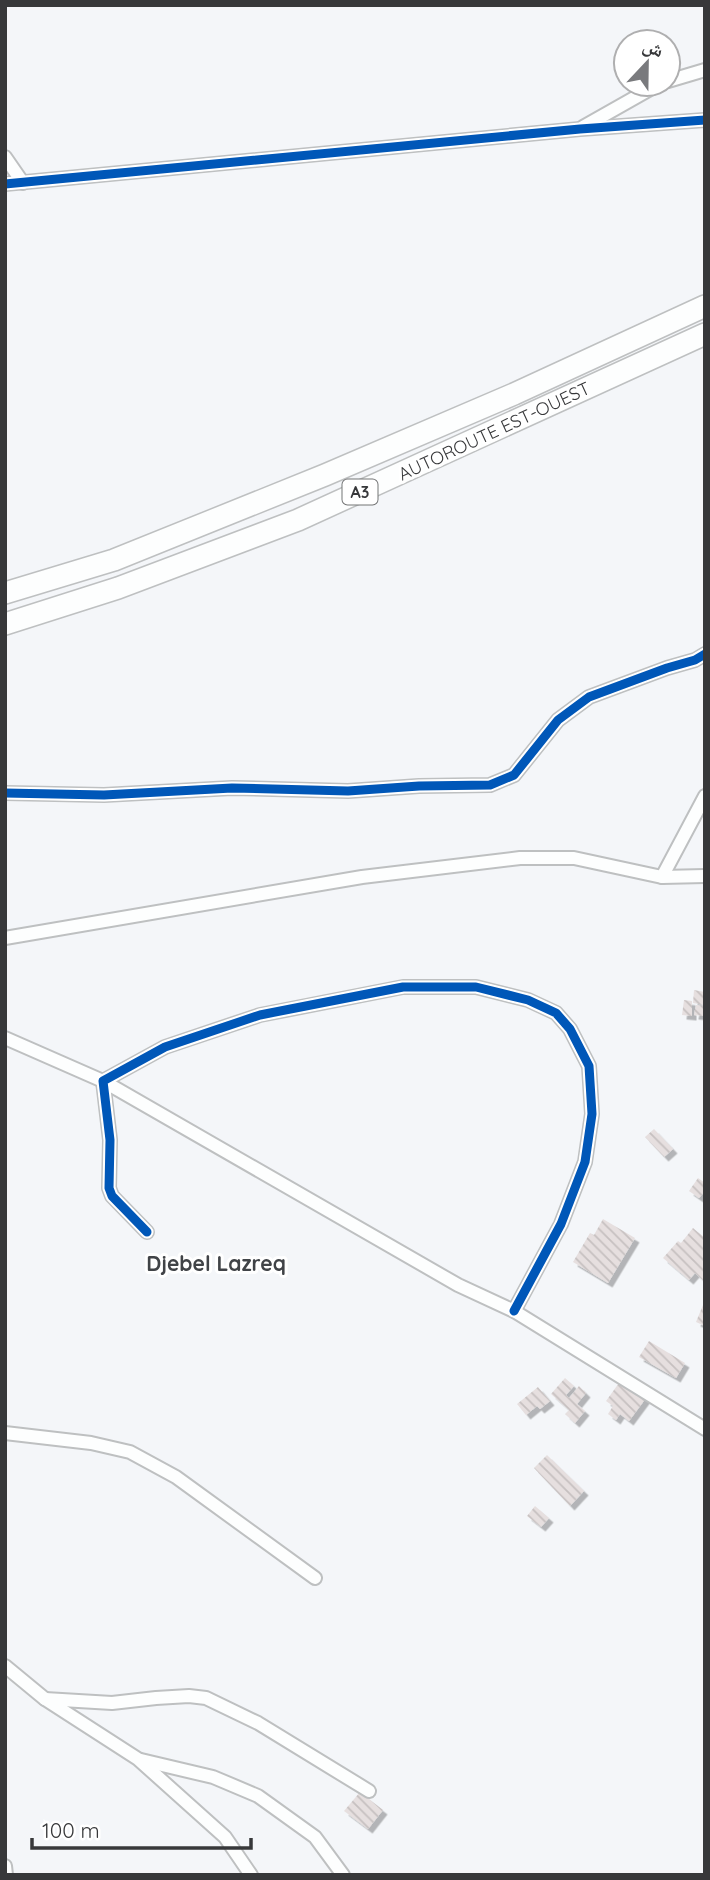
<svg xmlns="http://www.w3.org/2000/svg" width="710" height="1880" font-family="Quicksand,'Noto Naskh Arabic',sans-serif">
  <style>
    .building { fill: url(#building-back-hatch); filter: url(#shadow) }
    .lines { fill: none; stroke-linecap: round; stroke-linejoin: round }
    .minor-casing { stroke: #bec0c1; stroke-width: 16 }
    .motorway-casing { stroke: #bec0c1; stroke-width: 24 }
    .minor { stroke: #fdfefe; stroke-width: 12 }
    .motorway { stroke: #fdfefe; stroke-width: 21 }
    .cycleway-casing { stroke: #fff; stroke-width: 13 }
    .cycleway { stroke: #0057b8; stroke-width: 9 }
    .labels { text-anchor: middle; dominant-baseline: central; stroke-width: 6; stroke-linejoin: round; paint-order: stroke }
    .shield { fill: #fff; stroke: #737475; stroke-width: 2 }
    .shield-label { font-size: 16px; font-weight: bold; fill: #37383a }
    .street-label { font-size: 18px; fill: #37383a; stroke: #fff }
    .quarter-label { font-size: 21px; font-weight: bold; fill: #404347; stroke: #fff }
  </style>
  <defs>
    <pattern id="building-back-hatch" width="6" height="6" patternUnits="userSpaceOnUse" patternTransform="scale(1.75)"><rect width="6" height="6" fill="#e6dfdf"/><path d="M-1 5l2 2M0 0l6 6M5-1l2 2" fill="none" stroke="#c6c0c0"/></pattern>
    <filter id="shadow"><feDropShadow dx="4.5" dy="4.5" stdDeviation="0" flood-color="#0004"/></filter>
  </defs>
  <rect width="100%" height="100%" fill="#f4f6f9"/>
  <g class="building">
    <polygon points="694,990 705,992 704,1005 693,1003"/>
    <polygon points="684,1000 692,1001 692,1016 682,1015"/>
    <polygon points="696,1005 705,1006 703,1016 694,1015"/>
    <polygon points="654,1129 673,1149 664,1157 645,1137"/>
    <polygon points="698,1178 705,1183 705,1191 699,1198 689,1191"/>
    <polygon points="603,1219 635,1238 608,1283 573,1262 590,1233 594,1235"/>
    <polygon points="693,1228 705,1238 705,1282 695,1273 689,1280 663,1258 678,1241 681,1243"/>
    <polygon points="703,1305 705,1305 705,1326 696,1322"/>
    <polygon points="649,1341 685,1363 676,1378 639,1357"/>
    <polygon points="624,1376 649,1394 629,1421 620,1414 616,1420 608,1414 613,1406 606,1401"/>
    <polygon points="565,1378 574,1386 566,1395 569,1398 579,1386 586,1393 577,1404 585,1411 575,1423 565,1414 569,1410 551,1394"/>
    <polygon points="538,1387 550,1401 540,1409 537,1406 526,1415 517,1404"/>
    <polygon points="547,1455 584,1491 570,1506 534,1468"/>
    <polygon points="535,1506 549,1518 541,1527 527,1516"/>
    <polygon points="360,1792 383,1810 368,1829 344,1811"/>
  </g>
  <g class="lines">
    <g class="minor-casing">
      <g id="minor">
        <polyline points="668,81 705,70"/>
        <polyline points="583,127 659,84"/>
        <polyline points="5,157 23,183"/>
        <polyline points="5,184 580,129 705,120"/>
        <polyline points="5,793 104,795 232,788 348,791 419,786 490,785 514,775 558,720 589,697 667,668 695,660 705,654"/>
        <polyline points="662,877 705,796"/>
        <polyline points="5,938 362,877 520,858 574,858 662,877 705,876"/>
        <polyline points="5,1038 103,1081 458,1285 514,1311 705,1429"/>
        <polyline points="147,1232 112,1196 109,1188 110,1140 103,1081 165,1047 260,1015 403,987 476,987 528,1000 556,1013 570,1029 589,1066 592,1114 585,1162 561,1224 514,1311"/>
        <polyline points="5,1433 91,1443 130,1452 176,1477 315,1578"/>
        <polyline points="5,1666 45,1699 138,1759 225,1837 251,1875"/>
        <polyline points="45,1699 112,1703 156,1698 189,1696 206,1698 258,1723 369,1791"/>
        <polyline points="141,1760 213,1777 258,1796 315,1837 343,1875"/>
        <polyline points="5,1866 6,1875"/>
      </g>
    </g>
    <g class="motorway-casing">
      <g id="motorway">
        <polyline points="5,593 114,560 325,475 514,394 705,306"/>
        <polyline points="5,624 118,588 298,520 705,334"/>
      </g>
    </g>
    <use href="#minor" class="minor"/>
    <use href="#motorway" class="motorway"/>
    <g class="cycleway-casing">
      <g id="cycleway">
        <polyline points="5,184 580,129 705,120"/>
        <polyline points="5,793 104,795 232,788 348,791 419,786 490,785 514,775 558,720 589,697 667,668 695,660 705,654"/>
        <polyline points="147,1232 112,1196 109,1188 110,1140 103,1081 165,1047 260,1015 403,987 476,987 528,1000 556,1013 570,1029 589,1066 592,1114 585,1162 561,1224 514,1311"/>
      </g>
    </g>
    <use href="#cycleway" class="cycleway"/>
  </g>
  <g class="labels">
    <rect class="shield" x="342.5" y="479.5" width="35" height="25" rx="5"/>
    <g class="shield-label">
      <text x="360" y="492">A3</text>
    </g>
    <g class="street-label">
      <text transform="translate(494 431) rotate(-25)">AUTOROUTE EST-OUEST</text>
    </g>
    <g class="quarter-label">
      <text x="216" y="1263">Djebel Lazreq</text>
    </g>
  </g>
  <rect width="710" height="1880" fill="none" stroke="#37383a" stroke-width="14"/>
  <g transform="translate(647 63) rotate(22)"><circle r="33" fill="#ffffff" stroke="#afafb0" stroke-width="2"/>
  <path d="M0-5L12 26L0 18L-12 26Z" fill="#797a7d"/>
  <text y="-10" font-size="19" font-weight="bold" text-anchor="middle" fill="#37383a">ش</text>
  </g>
  <path d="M32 1838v10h219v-10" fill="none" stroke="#37383a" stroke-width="3.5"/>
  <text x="42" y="1838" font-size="21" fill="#37383a" stroke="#ffffff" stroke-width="5" paint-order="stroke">100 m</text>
</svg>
